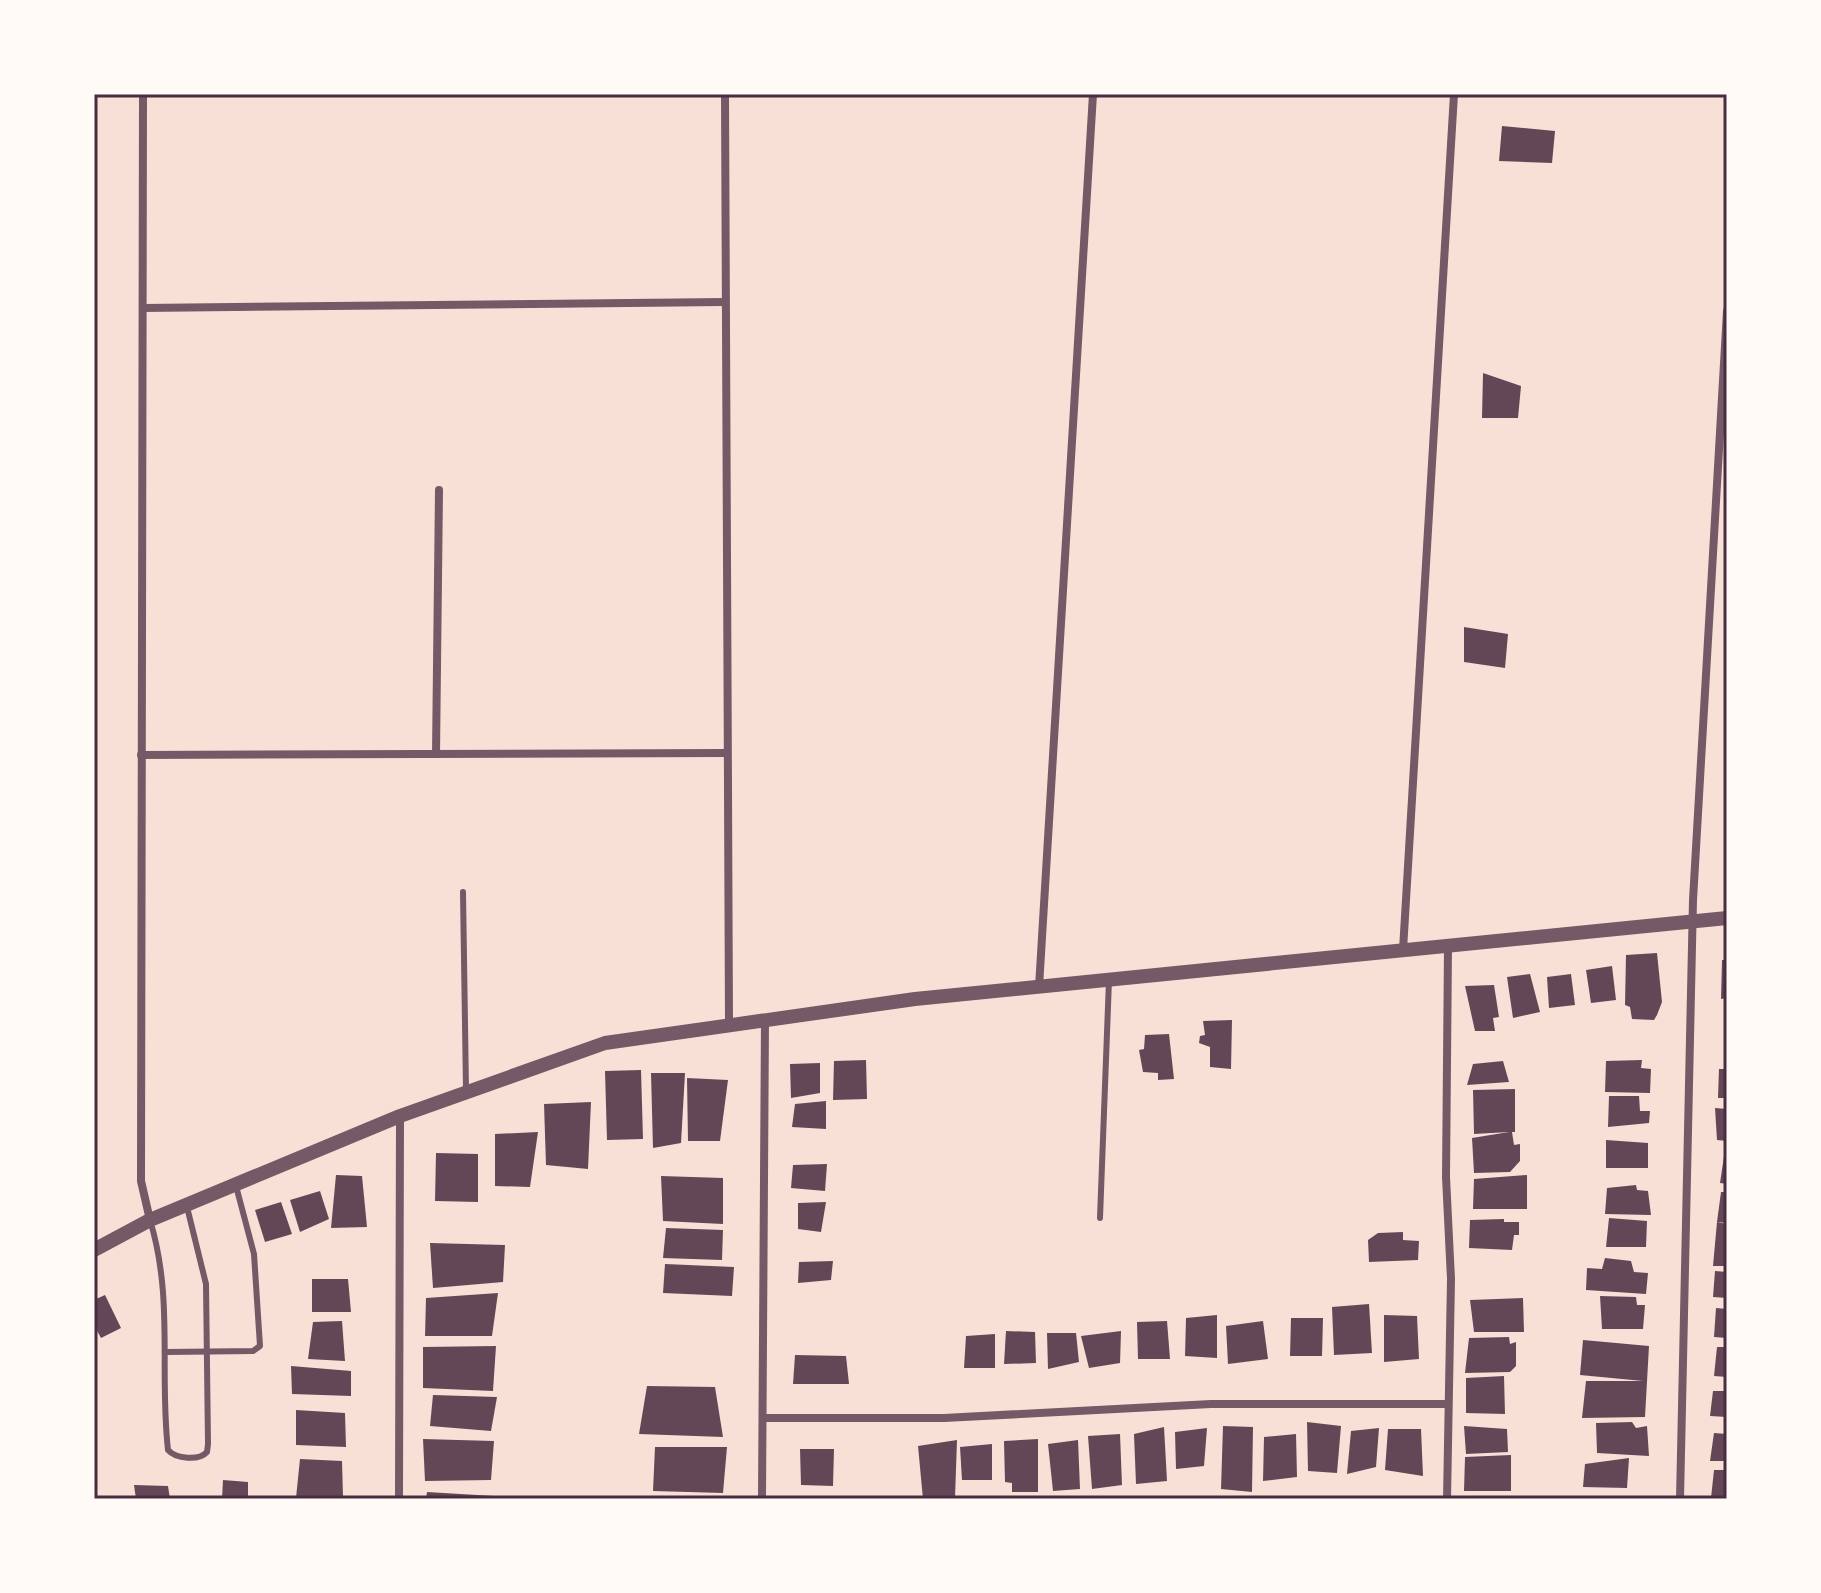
<svg xmlns="http://www.w3.org/2000/svg" width="1821" height="1593" font-family="Inter,sans-serif">
  <style>
    .building { fill: #644757 }
    .lines { fill: none; stroke-linecap: round; stroke-linejoin: round }
    .service { stroke: #755966; stroke-width: 6 }
    .minor { stroke: #755966; stroke-width: 8 }
    .tertiary { stroke: #755966; stroke-width: 14 }
    .neatline { fill: none; stroke: #4a2c40; stroke-width: 3 }
  </style>
  <rect width="100%" height="100%" fill="#f7e1d7"/>
  <g class="building">
    <polygon points="1502,126 1555,131 1552,163 1499,161"/>
    <polygon points="1483,373 1521,386 1518,418 1482,418"/>
    <polygon points="1464,627 1508,634 1505,668 1464,662"/>
    <polygon points="1657,953 1662,1002 1657,1015 1654,1020 1632,1019 1630,1007 1625,1005 1626,955"/>
    <polygon points="1722,960 1727,960 1727,998 1721,999"/>
    <polygon points="1612,966 1616,1000 1591,1003 1586,970"/>
    <polygon points="1530,974 1540,1012 1513,1018 1507,977"/>
    <polygon points="1571,974 1575,1005 1549,1008 1547,977"/>
    <polygon points="1494,985 1499,1017 1493,1018 1495,1031 1475,1031 1465,986"/>
    <polygon points="1232,1020 1231,1069 1210,1067 1210,1047 1199,1043 1200,1036 1205,1035 1203,1021"/>
    <polygon points="1169,1034 1174,1079 1158,1080 1158,1073 1143,1072 1139,1050 1144,1049 1145,1035"/>
    <polygon points="866,1060 867,1099 833,1100 834,1061"/>
    <polygon points="1642,1060 1641,1068 1651,1069 1650,1093 1605,1092 1606,1061"/>
    <polygon points="1503,1061 1509,1082 1467,1085 1473,1064"/>
    <polygon points="820,1063 820,1093 791,1098 790,1064"/>
    <polygon points="1719,1069 1727,1069 1727,1098 1718,1098"/>
    <polygon points="641,1070 643,1139 607,1140 605,1071"/>
    <polygon points="651,1073 685,1073 681,1143 653,1148"/>
    <polygon points="687,1078 728,1080 720,1141 688,1141"/>
    <polygon points="1515,1089 1515,1132 1512,1132 1514,1145 1520,1144 1520,1161 1510,1172 1474,1173 1472,1138 1509,1132 1474,1134 1473,1090"/>
    <polygon points="1609,1096 1639,1096 1640,1111 1650,1111 1649,1123 1608,1127"/>
    <polygon points="826,1101 826,1129 792,1127 795,1104"/>
    <polygon points="591,1102 588,1169 546,1165 544,1104"/>
    <polygon points="1715,1108 1727,1109 1727,1141 1717,1140"/>
    <polygon points="538,1132 530,1187 495,1186 495,1134"/>
    <polygon points="1606,1140 1648,1143 1648,1168 1606,1168"/>
    <polygon points="436,1153 478,1154 478,1202 435,1201"/>
    <polygon points="1724,1156 1727,1156 1727,1184 1720,1183"/>
    <polygon points="827,1164 825,1191 791,1188 793,1165"/>
    <polygon points="336,1175 362,1176 367,1227 331,1228"/>
    <polygon points="1527,1175 1527,1209 1473,1209 1474,1179"/>
    <polygon points="661,1176 723,1178 723,1224 663,1221"/>
    <polygon points="1636,1185 1637,1190 1648,1191 1651,1215 1605,1214 1607,1188"/>
    <polygon points="320,1191 329,1219 300,1232 290,1200"/>
    <polygon points="1721,1192 1727,1192 1727,1223 1717,1222"/>
    <polygon points="281,1202 292,1234 265,1242 255,1210"/>
    <polygon points="826,1202 821,1232 798,1229 798,1203"/>
    <polygon points="1609,1218 1647,1221 1646,1247 1606,1247"/>
    <polygon points="1504,1219 1504,1222 1519,1222 1519,1235 1514,1235 1512,1250 1469,1248 1470,1220"/>
    <polygon points="1717,1222 1727,1224 1727,1266 1713,1266"/>
    <polygon points="666,1228 723,1230 722,1260 663,1258"/>
    <polygon points="1403,1232 1403,1240 1419,1241 1418,1260 1369,1262 1368,1240 1378,1233"/>
    <polygon points="430,1243 505,1245 503,1282 433,1288"/>
    <polygon points="1605,1258 1631,1261 1634,1272 1648,1273 1646,1294 1586,1290 1587,1268 1602,1269"/>
    <polygon points="833,1261 831,1280 798,1283 799,1262"/>
    <polygon points="665,1264 734,1267 732,1296 663,1293"/>
    <polygon points="1715,1271 1727,1272 1727,1298 1713,1297"/>
    <polygon points="312,1279 348,1279 351,1312 312,1312"/>
    <polygon points="498,1293 492,1336 425,1336 426,1298"/>
    <polygon points="105,1295 121,1328 101,1338 94,1325 94,1300"/>
    <polygon points="1600,1296 1636,1297 1637,1305 1645,1305 1643,1329 1602,1329"/>
    <polygon points="1523,1298 1524,1332 1474,1332 1470,1300"/>
    <polygon points="1369,1304 1372,1353 1334,1355 1332,1307"/>
    <polygon points="1716,1308 1727,1309 1727,1338 1714,1337"/>
    <polygon points="1217,1315 1217,1358 1185,1356 1186,1318"/>
    <polygon points="1384,1315 1417,1316 1419,1359 1384,1362"/>
    <polygon points="1291,1318 1323,1318 1322,1356 1290,1356"/>
    <polygon points="342,1321 345,1361 308,1359 313,1322"/>
    <polygon points="1167,1321 1170,1359 1138,1359 1137,1322"/>
    <polygon points="1263,1321 1268,1359 1228,1364 1226,1326"/>
    <polygon points="1006,1331 1035,1332 1036,1363 1004,1364"/>
    <polygon points="1121,1331 1120,1363 1089,1368 1081,1336"/>
    <polygon points="1047,1333 1076,1333 1079,1362 1048,1369"/>
    <polygon points="995,1334 995,1368 964,1368 966,1336"/>
    <polygon points="1509,1337 1510,1344 1516,1342 1516,1366 1510,1372 1465,1373 1469,1338"/>
    <polygon points="1583,1340 1649,1346 1645,1417 1582,1418 1586,1381 1643,1381 1580,1375"/>
    <polygon points="496,1346 493,1391 423,1388 423,1347"/>
    <polygon points="1717,1347 1727,1347 1727,1377 1714,1376"/>
    <polygon points="795,1355 846,1356 849,1384 793,1384"/>
    <polygon points="291,1366 351,1371 351,1396 292,1394"/>
    <polygon points="1504,1376 1505,1414 1466,1413 1466,1378"/>
    <polygon points="647,1386 715,1387 723,1437 639,1434"/>
    <polygon points="1713,1391 1727,1391 1727,1417 1710,1416"/>
    <polygon points="433,1395 497,1397 491,1431 430,1426"/>
    <polygon points="296,1410 345,1413 346,1447 296,1445"/>
    <polygon points="1307,1422 1341,1426 1337,1473 1308,1471"/>
    <polygon points="1632,1422 1636,1428 1647,1426 1649,1456 1597,1453 1596,1423"/>
    <polygon points="1223,1426 1253,1427 1252,1492 1221,1489"/>
    <polygon points="1464,1426 1507,1429 1508,1452 1466,1454"/>
    <polygon points="1164,1427 1167,1481 1136,1484 1134,1434"/>
    <polygon points="1207,1428 1204,1466 1176,1469 1175,1432"/>
    <polygon points="1379,1428 1376,1467 1347,1474 1351,1431"/>
    <polygon points="1388,1429 1421,1429 1423,1476 1385,1470"/>
    <polygon points="1714,1433 1727,1434 1727,1461 1710,1461"/>
    <polygon points="1120,1434 1122,1485 1092,1489 1088,1436"/>
    <polygon points="1296,1434 1297,1477 1263,1481 1264,1437"/>
    <polygon points="423,1439 494,1441 491,1480 425,1481"/>
    <polygon points="1038,1439 1038,1492 1012,1492 1012,1483 1005,1482 1004,1441"/>
    <polygon points="957,1440 955,1498 923,1499 918,1446"/>
    <polygon points="1078,1440 1080,1489 1053,1491 1048,1444"/>
    <polygon points="992,1444 992,1480 962,1480 960,1447"/>
    <polygon points="655,1447 727,1447 723,1493 653,1491"/>
    <polygon points="800,1449 834,1449 833,1486 801,1485"/>
    <polygon points="1511,1455 1511,1491 1464,1491 1465,1457"/>
    <polygon points="1629,1458 1627,1488 1583,1487 1585,1464"/>
    <polygon points="300,1459 342,1461 343,1497 296,1498"/>
    <polygon points="1714,1470 1727,1470 1727,1499 1711,1498"/>
    <polygon points="223,1480 248,1482 248,1499 222,1499"/>
    <polygon points="134,1485 168,1486 170,1499 136,1499"/>
    <polygon points="427,1492 494,1496 494,1499 426,1499"/>
  </g>
  <g class="lines">
    <g class="service">
      <polyline points="463,892 466,1090"/>
      <polyline points="1100,1218 1109,980"/>
      <path d="M150 1220C174 1299 159 1371 168 1450 176 1459 199 1461 207 1452L208 1444 206 1284 187 1207"/>
      <polyline points="167,1352 253,1351 260,1346 254,1254 236,1186"/>
    </g>
    <g class="minor">
      <polyline points="143,94 141,1181 150,1220"/>
      <polyline points="725,94 729,1023"/>
      <polyline points="143,308 725,302"/>
      <polyline points="436,754 439,490"/>
      <polyline points="141,755 726,753"/>
      <polyline points="1403,950 1454,94"/>
      <polyline points="1039,987 1093,94"/>
      <polyline points="763,1418 944,1418 1211,1404 1448,1404"/>
      <polyline points="399,1499 400,1116"/>
      <polyline points="762,1499 765,1019"/>
      <polyline points="1447,1499 1451,1279 1446,1177 1448,946"/>
      <polyline points="1680,1499 1693,900 1727,311"/>
    </g>
    <polyline class="tertiary" points="94,1250 150,1220 400,1116 605,1043 915,999 1727,918"/>
  </g>
  <rect width="1821" height="1593" fill="none" stroke="#fffaf5" stroke-width="192"/>
  <rect x="96" y="96" width="1629" height="1401" class="neatline"/>
</svg>
